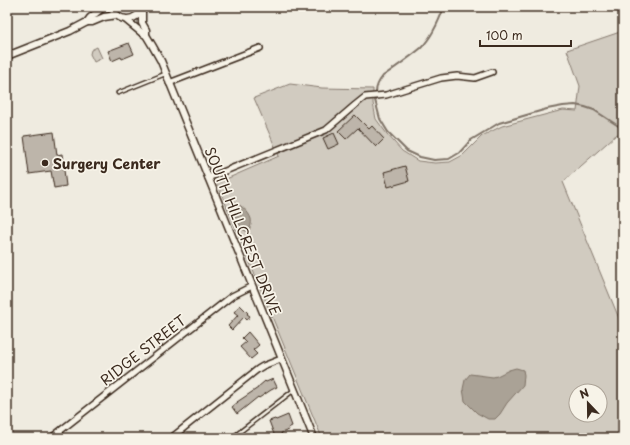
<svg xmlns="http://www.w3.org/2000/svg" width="630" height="445" font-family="'Playpen Sans',sans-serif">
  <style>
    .green { fill: #d1cbc0; stroke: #867a6f; fill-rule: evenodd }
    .water { fill: #aaa296; stroke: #7e7266 }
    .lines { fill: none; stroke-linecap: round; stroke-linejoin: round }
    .stream { stroke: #7e7266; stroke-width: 2 }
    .building { fill: #bdb5aa; stroke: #3b2a1e }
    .service-casing { stroke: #3b2a1e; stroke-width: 5.5 }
    .minor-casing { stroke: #3b2a1e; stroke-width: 8 }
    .tertiary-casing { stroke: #3b2a1e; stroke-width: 9 }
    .service { stroke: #f7f3e8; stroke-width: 2.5 }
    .minor { stroke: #f7f3e8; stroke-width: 5 }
    .tertiary { stroke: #f7f3e8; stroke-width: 6 }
    .poi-dot { fill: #3b2a1e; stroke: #f7f3e8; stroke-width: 1.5 }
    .labels { text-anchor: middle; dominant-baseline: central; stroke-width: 3.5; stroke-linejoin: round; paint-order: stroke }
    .poi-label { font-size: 14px; font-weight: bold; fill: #3b2a1e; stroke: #f7f3e8; text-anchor: start }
    .street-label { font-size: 14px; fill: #3b2a1e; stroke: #f7f3e8 }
  </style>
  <rect width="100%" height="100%" fill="#efebe0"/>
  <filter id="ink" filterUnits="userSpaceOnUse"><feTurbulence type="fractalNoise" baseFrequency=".025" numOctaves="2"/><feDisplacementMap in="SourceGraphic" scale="8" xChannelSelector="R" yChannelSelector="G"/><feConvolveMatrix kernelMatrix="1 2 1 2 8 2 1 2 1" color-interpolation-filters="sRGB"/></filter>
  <g filter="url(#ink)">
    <g class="green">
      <path d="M623 31V132L616 135 563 182 623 328V438H322L217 183 279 156 254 98 290 84 322 88 373 89V103L376 119 387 134 402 151 418 161 435 163 450 162 463 155 482 136 502 126 563 110 577 111 580 86 567 50ZM576 391H600V415H576Z"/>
      <polygon points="97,47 102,58 94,62 90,54 91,50"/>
    </g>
    <g class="water">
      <path d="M235 203C241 205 249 212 251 219 252 224 250 228 248 232L242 229 231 207Z"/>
      <polygon points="516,368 523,370 524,375 523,385 507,403 500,414 495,419 488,419 477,413 465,401 463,389 465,380 470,374 493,377 497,376 509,370"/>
    </g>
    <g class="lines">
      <g class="stream">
        <path d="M376 92C376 86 379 81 383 76 396 67 409 58 421 48 432 37 439 21 444 7"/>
        <polyline points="375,100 380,119 388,132 407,151 420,157 434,160 449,159 459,153 471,140 499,123 547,109 563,106 575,105 585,107 594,110 623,129"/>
      </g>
    </g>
    <g class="building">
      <polygon points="129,43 134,54 122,59 121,57 112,61 108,51"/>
      <polygon points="355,115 369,129 372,126 384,139 376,147 358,128 346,139 338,131"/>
      <polygon points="54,132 57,155 62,154 66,186 54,188 51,171 29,174 24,136"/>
      <polygon points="334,133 339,144 328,149 323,138"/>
      <polygon points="405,166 409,181 388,187 384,172"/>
      <polygon points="240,305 248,313 247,314 250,316 247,320 244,317 232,330 228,326 238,315 234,312"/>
      <polygon points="248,332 259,345 253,350 257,354 251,359 240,347 246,342 242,338"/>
      <polygon points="273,379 277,387 271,390 259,398 258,397 237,414 232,407 238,402 237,402 258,388 258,387 265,381 266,382"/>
      <polygon points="288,415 292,426 288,428 289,430 281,433 282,435 275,437 269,421 275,419 276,420"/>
    </g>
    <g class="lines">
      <g class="service-casing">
        <g id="service">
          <polyline points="118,93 165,74"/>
          <polyline points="232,438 294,390"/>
        </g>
      </g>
      <g class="minor-casing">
        <g id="minor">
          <polyline points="169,83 260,48"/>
          <polyline points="208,178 326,130 355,105 365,97 386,95 441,78 457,76 475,78 492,72"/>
          <polyline points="51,438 232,296 252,286"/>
          <polyline points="171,438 258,369 263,366 281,359"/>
        </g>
      </g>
      <g class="tertiary-casing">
        <g id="tertiary">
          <path d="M111 7C118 23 136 23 143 7"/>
          <polyline points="142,11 142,23 146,30 146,35 152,45 161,61 314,438"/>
          <polyline points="125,19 142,33 146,35"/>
          <polyline points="87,22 90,18 103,7"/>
          <polyline points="7,56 70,31 87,22 92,22 104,17 117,15"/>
        </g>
      </g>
      <use href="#service" class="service"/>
      <use href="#minor" class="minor"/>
      <use href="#tertiary" class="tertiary"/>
    </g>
  </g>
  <circle class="poi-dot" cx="45" cy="163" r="4"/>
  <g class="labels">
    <g class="poi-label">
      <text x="53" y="163">Surgery Center</text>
    </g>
    <g class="street-label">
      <text transform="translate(243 231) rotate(68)">SOUTH HILLCREST DRIVE</text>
      <text transform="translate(143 350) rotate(-38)">RIDGE STREET</text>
    </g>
  </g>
  <rect width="630" height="445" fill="none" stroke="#f7f3e8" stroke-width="24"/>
  <rect x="12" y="12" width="606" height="421" fill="none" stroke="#3b2a1e" stroke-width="1.5" filter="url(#ink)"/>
  <g transform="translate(588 403) rotate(338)"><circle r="19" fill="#f7f3e8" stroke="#aca397"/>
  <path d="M0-3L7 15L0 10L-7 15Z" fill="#3b2a1e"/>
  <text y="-6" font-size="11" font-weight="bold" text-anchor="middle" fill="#3b2a1e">N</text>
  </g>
  <path d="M480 40v6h91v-6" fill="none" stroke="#3b2a1e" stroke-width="2"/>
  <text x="486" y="40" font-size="12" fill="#3b2a1e" stroke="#f7f3e8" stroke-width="3" paint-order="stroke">100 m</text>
</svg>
